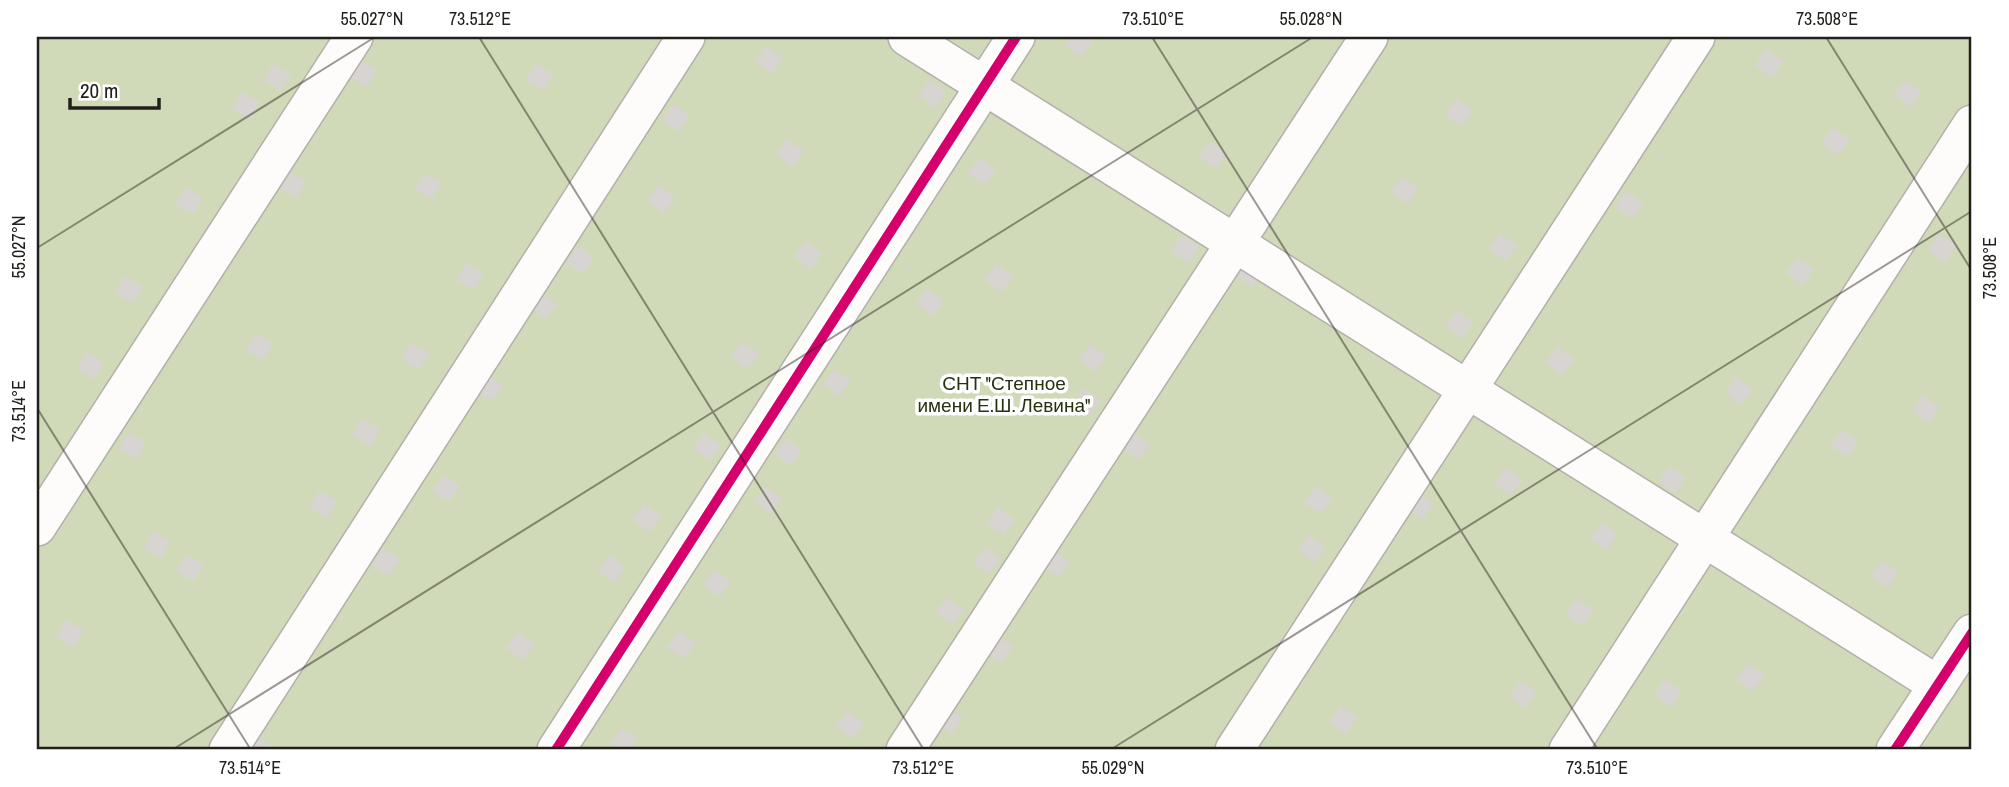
<svg xmlns="http://www.w3.org/2000/svg" width="2009" height="787" font-family="'Archivo Narrow',sans-serif">
  <style>
    .garden { fill: #d0dab8 }
    .building { fill: #d8d4d2 }
    .lines { fill: none; stroke-linecap: round; stroke-linejoin: round }
    .minor-casing { stroke: #b3afab; stroke-width: 40 }
    .minor { stroke: #fdfcfb; stroke-width: 37 }
    .cycleway-casing { stroke: #fff; stroke-width: 15 }
    .cycleway { stroke: #d6006c; stroke-width: 10 }
    .ticks { fill: none; stroke: #23201b; stroke-width: 2; stroke-opacity: 0.45 }
    .labels { text-anchor: middle; dominant-baseline: central; stroke-width: 7; stroke-linejoin: round; paint-order: stroke }
    .park-label { font-size: 19px; fill: #25320d; stroke: #fff }
    .neatline { fill: none; stroke: #23201b; stroke-width: 2.5 }
    .ticks-label { font-size: 18px; text-anchor: middle; fill: #23201b }
  </style>
  <rect width="100%" height="100%" fill="#f1ece6"/>
  <rect class="garden" x="37" y="37" width="1935" height="713"/>
  <g class="building">
    <polygon points="1071,37 1086,37 1093,41 1082,57 1065,46"/>
    <polygon points="766,46 783,58 772,74 755,62"/>
    <polygon points="1766,50 1784,61 1772,77 1755,65"/>
    <polygon points="359,60 377,70 367,87 349,76"/>
    <polygon points="536,63 553,74 544,90 526,80"/>
    <polygon points="273,64 291,74 281,91 264,81"/>
    <polygon points="929,80 946,92 936,108 919,96"/>
    <polygon points="1905,80 1922,91 1911,107 1894,95"/>
    <polygon points="242,92 260,102 250,119 232,109"/>
    <polygon points="1456,99 1473,111 1462,126 1445,115"/>
    <polygon points="673,104 690,116 679,132 662,120"/>
    <polygon points="1833,127 1850,139 1838,155 1821,143"/>
    <polygon points="787,139 804,151 793,167 776,155"/>
    <polygon points="1210,141 1227,153 1216,169 1199,157"/>
    <polygon points="979,158 996,169 985,186 968,174"/>
    <polygon points="288,171 306,181 297,198 279,187"/>
    <polygon points="424,173 442,183 432,199 415,189"/>
    <polygon points="1402,177 1419,188 1408,204 1391,192"/>
    <polygon points="658,185 675,197 664,213 647,201"/>
    <polygon points="185,187 203,198 193,214 175,204"/>
    <polygon points="1626,191 1643,203 1632,218 1615,207"/>
    <polygon points="1500,233 1517,246 1506,261 1489,250"/>
    <polygon points="1939,234 1956,245 1945,262 1928,250"/>
    <polygon points="1182,235 1200,247 1189,263 1171,252"/>
    <polygon points="805,241 822,253 811,269 794,257"/>
    <polygon points="577,246 594,258 583,274 566,262"/>
    <polygon points="1797,258 1814,269 1803,285 1786,273"/>
    <polygon points="1245,259 1262,271 1252,287 1235,275"/>
    <polygon points="466,263 483,273 474,290 456,280"/>
    <polygon points="996,264 1013,276 1002,292 985,280"/>
    <polygon points="125,276 143,287 133,303 115,293"/>
    <polygon points="927,288 944,300 933,316 916,304"/>
    <polygon points="540,292 557,304 546,319 529,308"/>
    <polygon points="1456,310 1473,322 1462,338 1445,326"/>
    <polygon points="255,333 273,343 263,360 246,350"/>
    <polygon points="742,342 759,353 748,369 731,357"/>
    <polygon points="411,343 429,353 419,370 401,359"/>
    <polygon points="1090,344 1107,356 1096,372 1079,360"/>
    <polygon points="1557,347 1574,359 1563,375 1546,363"/>
    <polygon points="86,352 104,362 94,379 77,369"/>
    <polygon points="834,369 851,380 840,396 823,384"/>
    <polygon points="486,374 503,385 492,401 475,390"/>
    <polygon points="1736,377 1753,389 1742,405 1725,393"/>
    <polygon points="1084,388 1101,400 1090,416 1073,404"/>
    <polygon points="1923,395 1939,407 1929,423 1912,412"/>
    <polygon points="362,418 380,429 370,446 352,435"/>
    <polygon points="1842,430 1859,441 1848,457 1831,446"/>
    <polygon points="128,432 146,442 137,459 119,449"/>
    <polygon points="1133,432 1150,444 1139,460 1122,448"/>
    <polygon points="704,433 721,445 710,461 693,449"/>
    <polygon points="785,438 802,450 791,466 774,454"/>
    <polygon points="1669,466 1686,478 1675,494 1658,482"/>
    <polygon points="1505,468 1522,480 1511,496 1494,484"/>
    <polygon points="443,475 460,486 449,502 432,491"/>
    <polygon points="1315,486 1332,498 1321,514 1304,503"/>
    <polygon points="766,487 782,499 771,514 755,503"/>
    <polygon points="319,491 337,501 327,518 309,507"/>
    <polygon points="1417,492 1434,503 1423,519 1406,508"/>
    <polygon points="644,504 661,516 650,532 633,520"/>
    <polygon points="998,507 1015,519 1004,535 987,523"/>
    <polygon points="1602,523 1618,534 1607,550 1590,539"/>
    <polygon points="153,531 171,541 161,558 144,548"/>
    <polygon points="1309,535 1325,547 1315,563 1298,551"/>
    <polygon points="984,547 1001,558 990,574 973,563"/>
    <polygon points="383,548 400,560 389,576 372,565"/>
    <polygon points="1053,550 1070,562 1059,577 1042,566"/>
    <polygon points="186,555 204,565 194,582 176,571"/>
    <polygon points="609,555 626,567 614,583 597,571"/>
    <polygon points="1882,561 1899,572 1888,588 1871,576"/>
    <polygon points="714,570 731,581 720,597 703,586"/>
    <polygon points="947,597 964,609 953,625 936,613"/>
    <polygon points="1577,599 1594,611 1583,626 1566,615"/>
    <polygon points="66,620 84,630 74,647 56,637"/>
    <polygon points="679,631 696,643 684,659 667,647"/>
    <polygon points="517,632 534,644 523,660 506,648"/>
    <polygon points="996,635 1013,647 1002,663 985,652"/>
    <polygon points="1748,664 1765,675 1753,691 1736,680"/>
    <polygon points="1665,679 1682,691 1671,707 1654,695"/>
    <polygon points="1520,681 1537,692 1526,708 1509,697"/>
    <polygon points="946,706 963,718 952,734 935,722"/>
    <polygon points="1340,706 1357,717 1346,734 1329,722"/>
    <polygon points="847,711 864,723 853,739 836,727"/>
    <polygon points="621,728 638,739 631,750 620,750 611,744"/>
    <polygon points="260,738 278,750 252,750"/>
  </g>
  <g class="lines">
    <g class="minor-casing">
      <g id="minor">
        <polyline points="907,37 1938,685"/>
        <polyline points="37,527 354,37"/>
        <polyline points="228,750 686,37"/>
        <polyline points="556,750 1016,37"/>
        <polyline points="905,750 1369,37"/>
        <polyline points="1234,750 1696,37"/>
        <polyline points="1568,750 1972,124"/>
        <polyline points="1895,750 1972,633"/>
      </g>
    </g>
    <use href="#minor" class="minor"/>
    <g class="cycleway-casing">
      <g id="cycleway">
        <polyline points="556,750 1016,37"/>
        <polyline points="1895,750 1972,633"/>
      </g>
    </g>
    <use href="#cycleway" class="cycleway"/>
  </g>
  <path class="ticks" d="M479 37 924 750M1152 37 1598 750M1826 37 1972 271M37 248 375 37M37 408 251 750M172 750 1313 37M1110 750 1972 211"/>
  <g class="labels">
    <g class="park-label">
      <text x="1004" y="383">СНТ "Степное<tspan x="1004" dy="22">имени Е.Ш. Левина"</tspan></text>
    </g>
  </g>
  <rect width="2009" height="787" fill="none" stroke="#ffffff" stroke-width="77"/>
  <path d="M70 98v10h89v-10" fill="none" stroke="#23201b" stroke-width="3.5"/>
  <text x="80" y="98" font-size="21" fill="#23201b" stroke="#ffffff" stroke-width="5" paint-order="stroke">20 m</text>
  <rect x="38" y="38" width="1932" height="710" class="neatline"/>
  <g class="ticks-label">
    <text x="372" y="25">55.027°N</text>
    <text x="480" y="25">73.512°E</text>
    <text x="1153" y="25">73.510°E</text>
    <text x="1311" y="25">55.028°N</text>
    <text x="1827" y="25">73.508°E</text>
    <text transform="translate(19 247) rotate(-90)" y="6">55.027°N</text>
    <text transform="translate(1990 268) rotate(-90)" y="6">73.508°E</text>
    <text transform="translate(19 411) rotate(-90)" y="6">73.514°E</text>
    <text x="250" y="774">73.514°E</text>
    <text x="923" y="774">73.512°E</text>
    <text x="1113" y="774">55.029°N</text>
    <text x="1597" y="774">73.510°E</text>
  </g>
</svg>
